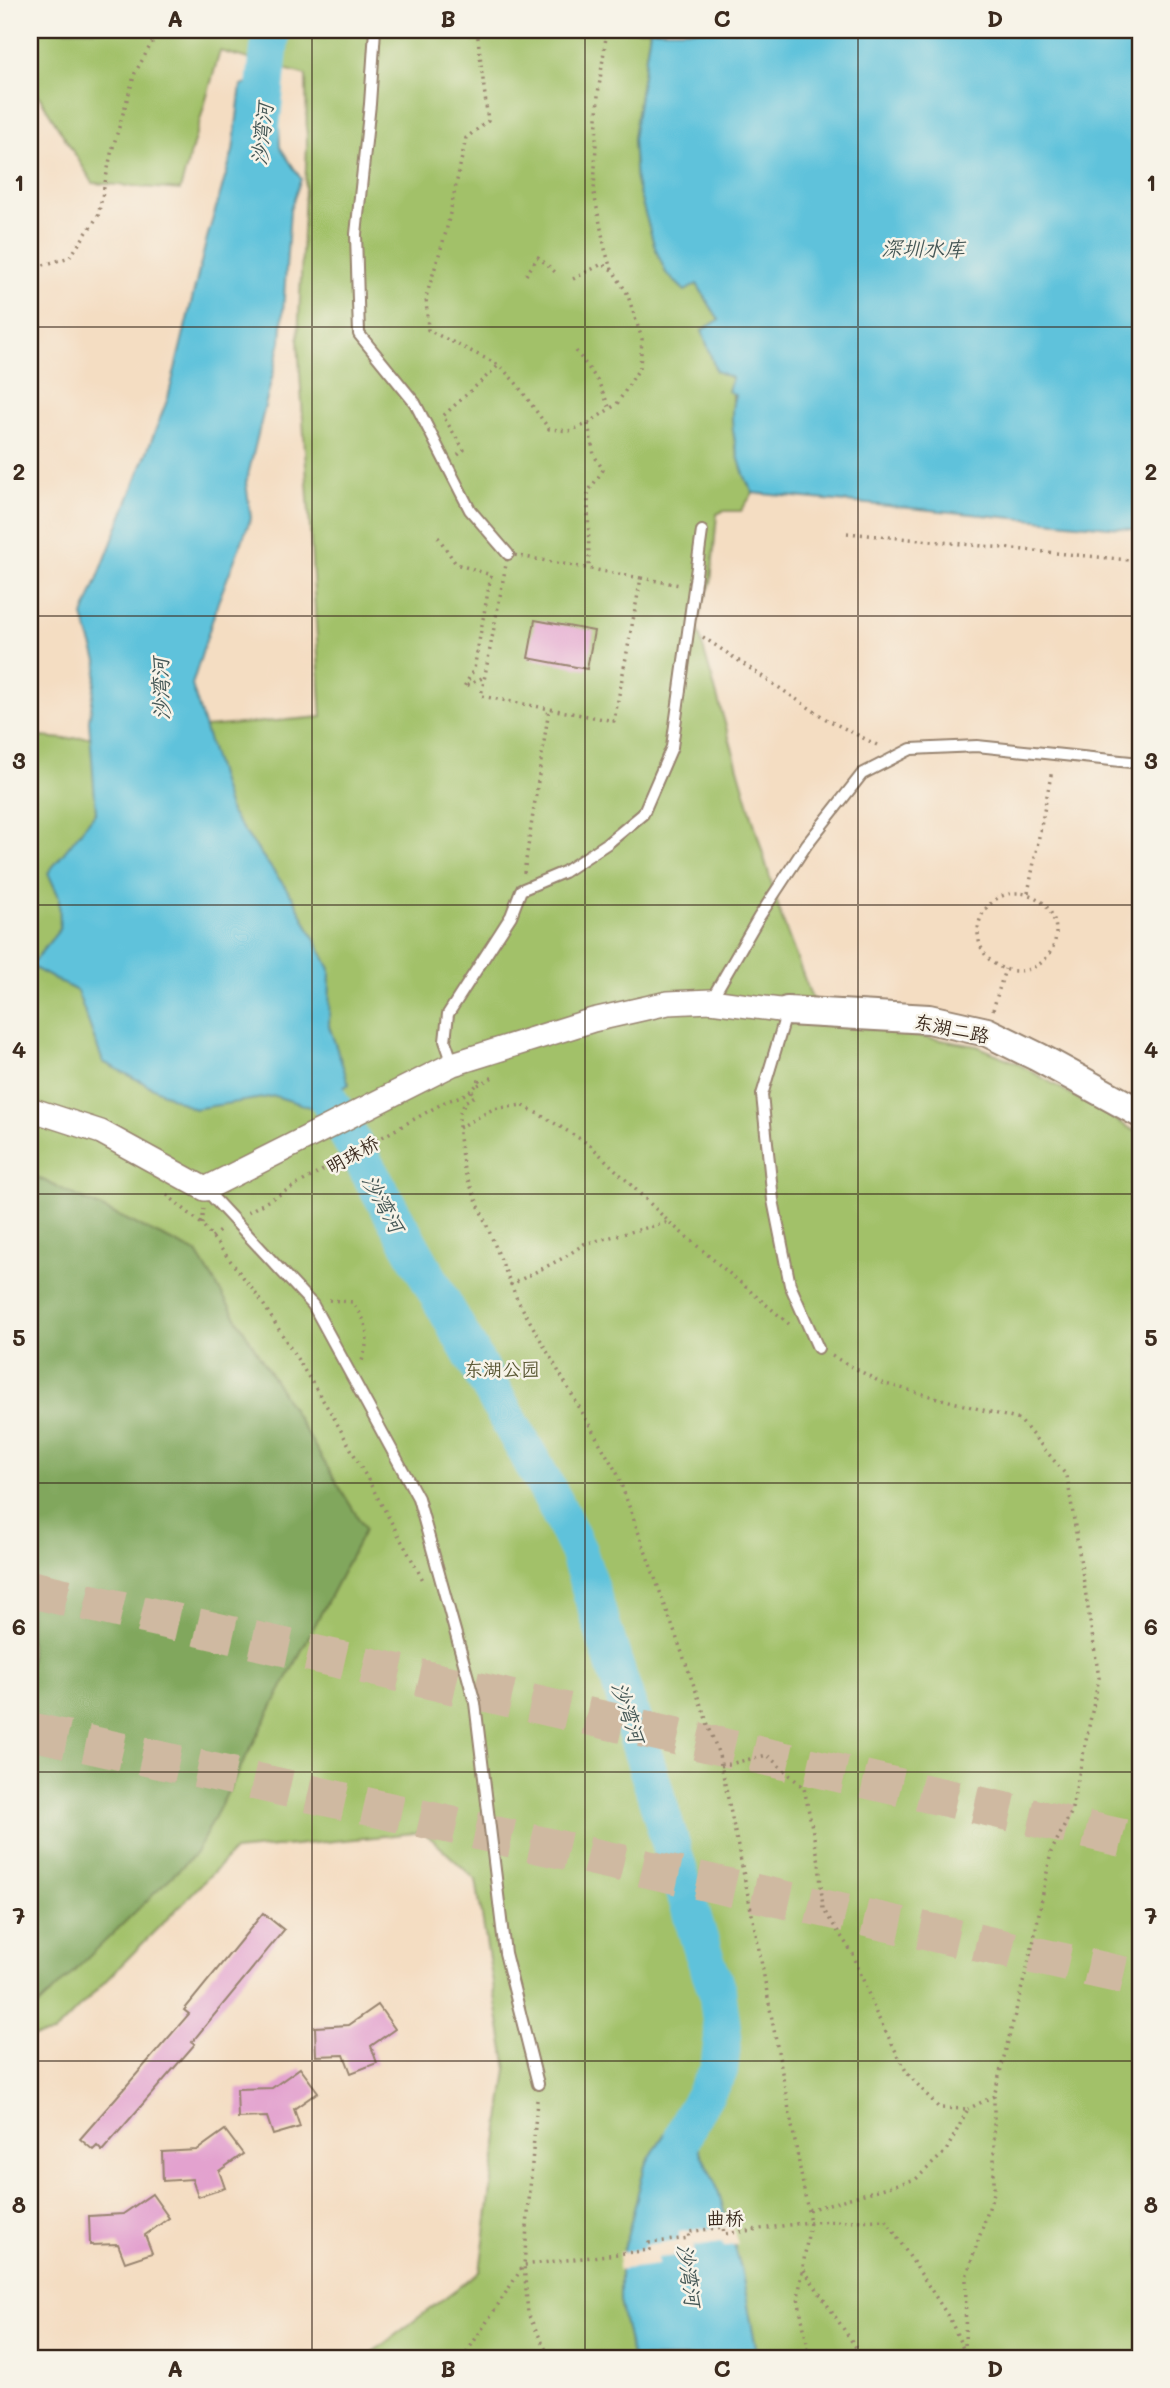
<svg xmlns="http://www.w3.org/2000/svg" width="1170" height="2388" font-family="Mali,'LXGW WenKai TC',sans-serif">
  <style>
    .green { fill: #a2c169; stroke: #6e7644; stroke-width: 2 }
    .forest { fill: #81a75d; stroke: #5e683e; stroke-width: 2 }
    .water { fill: #5ec2db; stroke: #4c767c; stroke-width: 2 }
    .pier { fill: #f4ddc2 }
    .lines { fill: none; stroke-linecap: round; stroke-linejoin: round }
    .river { stroke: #5ec2db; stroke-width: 38 }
    .building { fill: #e3a2cf }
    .motorway-tunnel { stroke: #cfb9a1; stroke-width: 38; stroke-dasharray: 38 19; stroke-linecap: butt }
    .service-casing { stroke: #988470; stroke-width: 14 }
    .minor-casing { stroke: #988470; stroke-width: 26 }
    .tertiary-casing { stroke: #988470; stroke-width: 32 }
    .path { stroke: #988470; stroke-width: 3.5; stroke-dasharray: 2 5; stroke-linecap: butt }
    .service { stroke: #fff; stroke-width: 10 }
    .minor { stroke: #fff; stroke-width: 23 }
    .tertiary { stroke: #fff; stroke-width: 28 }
    .grid { fill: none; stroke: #3b2a1e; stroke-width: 2; stroke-opacity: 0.55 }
    .labels { text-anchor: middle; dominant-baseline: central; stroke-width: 5; stroke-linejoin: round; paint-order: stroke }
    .street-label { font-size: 19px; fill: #3b2a1e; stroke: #f7f3e8 }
    .park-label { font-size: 19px; fill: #5a5734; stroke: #f7f3e8 }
    .water-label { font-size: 21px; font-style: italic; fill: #465857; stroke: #f7f3e8 }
    .neatline { fill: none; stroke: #3b2a1e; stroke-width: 2.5 }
    .grid-label { font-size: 23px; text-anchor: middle; font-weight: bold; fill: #3b2a1e }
  </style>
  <rect width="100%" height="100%" fill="#f7f3e8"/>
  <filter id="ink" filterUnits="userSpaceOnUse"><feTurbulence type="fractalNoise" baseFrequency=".0143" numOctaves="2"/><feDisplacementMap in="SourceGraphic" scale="14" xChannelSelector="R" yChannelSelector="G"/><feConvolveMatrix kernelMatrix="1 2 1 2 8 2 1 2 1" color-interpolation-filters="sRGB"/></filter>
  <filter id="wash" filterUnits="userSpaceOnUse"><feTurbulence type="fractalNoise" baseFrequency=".00686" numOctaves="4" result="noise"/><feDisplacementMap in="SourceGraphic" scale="28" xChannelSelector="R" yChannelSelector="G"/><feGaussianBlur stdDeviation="1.57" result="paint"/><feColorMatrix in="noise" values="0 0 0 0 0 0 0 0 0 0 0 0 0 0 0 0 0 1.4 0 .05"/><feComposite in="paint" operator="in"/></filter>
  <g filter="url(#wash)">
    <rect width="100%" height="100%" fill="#f4ddc2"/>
    <polygon class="green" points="30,30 650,30 633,139 636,182 719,320 702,331 732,377 735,446 745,476 753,493 741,511 723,511 717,514 711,583 702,605 697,627 782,919 820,1020 977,1046 1015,1062 1140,1134 1140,2358 365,2358 480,2271 507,2069 476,1880 424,1832 234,1851 53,2034 30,2037 30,736 65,739 322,717 298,341 307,146 306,75 220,51 180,190 93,183 30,82"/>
    <polygon class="forest" points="30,1174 197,1253 365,1529 196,1853 30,2014"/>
    <g class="water">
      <path d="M650 30H1140V530L753 493C739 470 726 420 735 395L728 391 732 378 716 371 702 330 719 320 697 284 685 291 666 273 655 248 636 182 633 139Z"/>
      <polygon points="277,83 280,147 301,179 290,210 281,341 246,483 251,518 218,602 192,685 230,812 294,899 330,969 329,1026 349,1084 313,1108 275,1096 194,1109 103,1062 77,991 30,966 60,929 59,897 48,873 96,812 89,720 98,664 83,616 168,398 207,238 233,151 241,85"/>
      <polygon points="702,2074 713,2111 696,2143 717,2187 741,2268 758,2358 632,2358 620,2301 620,2265 645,2165"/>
    </g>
    <polygon class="pier" points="732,2225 738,2244 724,2247 722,2242 694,2246 694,2254 658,2258 658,2265 617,2270 620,2252 644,2249 644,2245 679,2240 679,2232"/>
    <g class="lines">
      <g class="river">
        <polyline points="260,136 271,30"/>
        <polyline points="301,1051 554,1501 578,1551 655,1792 703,1952 717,1990 723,2036 719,2070 692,2116 683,2137"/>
      </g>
    </g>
    <g id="blocks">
      <g class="building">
        <polygon points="535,620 594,631 587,669 528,658"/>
        <polygon points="263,1913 284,1930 192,2042 195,2044 102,2151 97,2146 93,2150 80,2139 189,2014 184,2010"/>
        <polygon points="378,2005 395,2029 371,2046 377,2063 351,2073 344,2055 316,2056 315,2027 349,2025"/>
        <polygon points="300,2068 318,2092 294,2109 300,2127 273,2135 267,2117 238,2118 237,2089 272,2088"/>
        <polygon points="225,2130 243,2154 219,2171 225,2188 198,2197 192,2179 163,2181 162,2152 197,2150"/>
        <polygon points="152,2194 169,2218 145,2235 152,2253 125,2262 118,2244 90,2245 89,2216 123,2214"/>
      </g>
    </g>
  </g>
  <g filter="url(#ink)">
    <use href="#blocks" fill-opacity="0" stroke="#988470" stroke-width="2"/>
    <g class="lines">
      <g class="motorway-tunnel">
        <polyline points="30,1589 1140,1842"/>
        <polyline points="30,1731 1140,1979"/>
      </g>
      <g class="service-casing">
        <g id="service">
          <polyline points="375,30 370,104 356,234 359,334 415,403 470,510 508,554"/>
          <polyline points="711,1000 759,917 807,844 862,774 911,749 977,746 1140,763"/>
          <polyline points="787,1011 762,1095 773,1200 790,1285 818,1348"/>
          <polyline points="453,1064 445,1041 448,1014 511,916 521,890 564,872 608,843 643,814 672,747 702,531"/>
          <polyline points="205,1189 313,1305 418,1498 475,1703 505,1953 538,2084"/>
        </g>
      </g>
      <g class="minor-casing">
        <polyline id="minor" points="30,1109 101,1132 205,1189 453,1064 593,1020 668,1003 711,1001 787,1011"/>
      </g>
      <g class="tertiary-casing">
        <polyline id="tertiary" points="787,1011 929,1019 987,1032 1038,1057 1140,1113"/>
      </g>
      <g class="path">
        <polyline points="477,30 488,121 466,138 446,232 426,297 428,330 499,365 516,383 549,429 569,431 587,424 617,404 640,367 642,339 627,293 610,266 605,249 594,193 598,94 607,30"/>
        <polyline points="30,269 70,257 98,216 111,154 135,73 159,30"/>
        <polyline points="526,275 538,257 555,272"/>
        <polyline points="573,279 602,264 612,270"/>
        <polyline points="576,351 598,381 610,409"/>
        <polyline points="588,424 594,455 603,470 588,492 589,569"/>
        <polyline points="458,455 464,450 443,416 499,365"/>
        <polyline points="847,533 1140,561"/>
        <polyline points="438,537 456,564 491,575 474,669 464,687 484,677"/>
        <polygon points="508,554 641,578 614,721 481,696"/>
        <polyline points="641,578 680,585"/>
        <polyline points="703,637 826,719 881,747"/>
        <polyline points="524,873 549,709"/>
        <polyline points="1028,893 1052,770"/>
        <circle cx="1017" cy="932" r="39"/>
        <polyline points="993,1010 1005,969"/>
        <polyline points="478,1085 495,1076"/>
        <polyline points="472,1091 475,1096 466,1101 459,1115 459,1138 464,1170 517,1299 617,1473 719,1755 757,1939 810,2222 798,2298 808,2348 815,2358"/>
        <polyline points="459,1128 493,1109 522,1105 551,1121 590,1145 669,1222 789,1324"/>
        <polyline points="167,1195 202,1224 260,1299 334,1418 423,1580"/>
        <path d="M248 1212 445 1102C460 1096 476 1093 480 1077"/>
        <polyline points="202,1224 204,1209"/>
        <polyline points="212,1237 221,1230"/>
        <polyline points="510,1285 565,1257 584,1244 669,1222"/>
        <path d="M329 1300 352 1302C369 1323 370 1335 362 1361"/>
        <polyline points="832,1356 882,1383 1020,1420 1067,1476 1099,1678 1071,1813 1051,1852 1033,1944 994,2096 968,2109"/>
        <polyline points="721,1766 767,1755 804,1788 819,1862 823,1909 853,1954 876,2013 907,2073 939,2108 968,2109 946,2151 916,2179 808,2210"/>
        <polyline points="537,2100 524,2265 528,2314 550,2358"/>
        <polyline points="804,2270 863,2358"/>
        <polyline points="965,2352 966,2277 994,2193 994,2096"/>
        <polyline points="463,2358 524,2265 650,2250 649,2243 689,2238 688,2232 723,2227 724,2234 810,2222 886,2220 950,2319 967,2358"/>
      </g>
      <use href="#service" class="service"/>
      <use href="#minor" class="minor"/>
      <use href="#tertiary" class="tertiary"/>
    </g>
  </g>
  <path class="grid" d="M312 30V2358M585 30V2358M858 30V2358M30 327H1140M30 616H1140M30 905H1140M30 1194H1140M30 1483H1140M30 1772H1140M30 2061H1140"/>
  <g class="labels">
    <g class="street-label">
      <text transform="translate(952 1028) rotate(12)">东湖二路</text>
      <text transform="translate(352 1154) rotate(-29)">明珠桥</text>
      <text x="725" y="2217">曲桥</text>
    </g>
    <g class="park-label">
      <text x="502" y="1368">东湖公园</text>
    </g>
    <g class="water-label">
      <text transform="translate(261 134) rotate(-84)">沙湾河</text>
      <text x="923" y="247">深圳水库</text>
      <text transform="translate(160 689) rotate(-92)">沙湾河</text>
      <text transform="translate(384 1203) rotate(61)">沙湾河</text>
      <text transform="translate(629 1712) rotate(72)">沙湾河</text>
      <text transform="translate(690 2275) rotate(82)">沙湾河</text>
    </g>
  </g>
  <rect width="1170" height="2388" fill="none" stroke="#f7f3e8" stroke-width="77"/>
  <rect x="38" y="38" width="1094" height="2312" class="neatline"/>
  <g class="grid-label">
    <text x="175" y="27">A</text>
    <text x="448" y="27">B</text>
    <text x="722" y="27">C</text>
    <text x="995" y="27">D</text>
    <text x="19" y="191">1</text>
    <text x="1151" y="191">1</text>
    <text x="19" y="480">2</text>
    <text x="1151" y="480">2</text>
    <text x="19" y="769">3</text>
    <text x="1151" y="769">3</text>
    <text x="19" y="1058">4</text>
    <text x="1151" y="1058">4</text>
    <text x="19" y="1346">5</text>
    <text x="1151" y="1346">5</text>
    <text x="19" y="1635">6</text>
    <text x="1151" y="1635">6</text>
    <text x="19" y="1924">7</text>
    <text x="1151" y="1924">7</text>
    <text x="19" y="2213">8</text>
    <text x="1151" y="2213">8</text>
    <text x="175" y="2377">A</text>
    <text x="448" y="2377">B</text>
    <text x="722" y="2377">C</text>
    <text x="995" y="2377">D</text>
  </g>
</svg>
